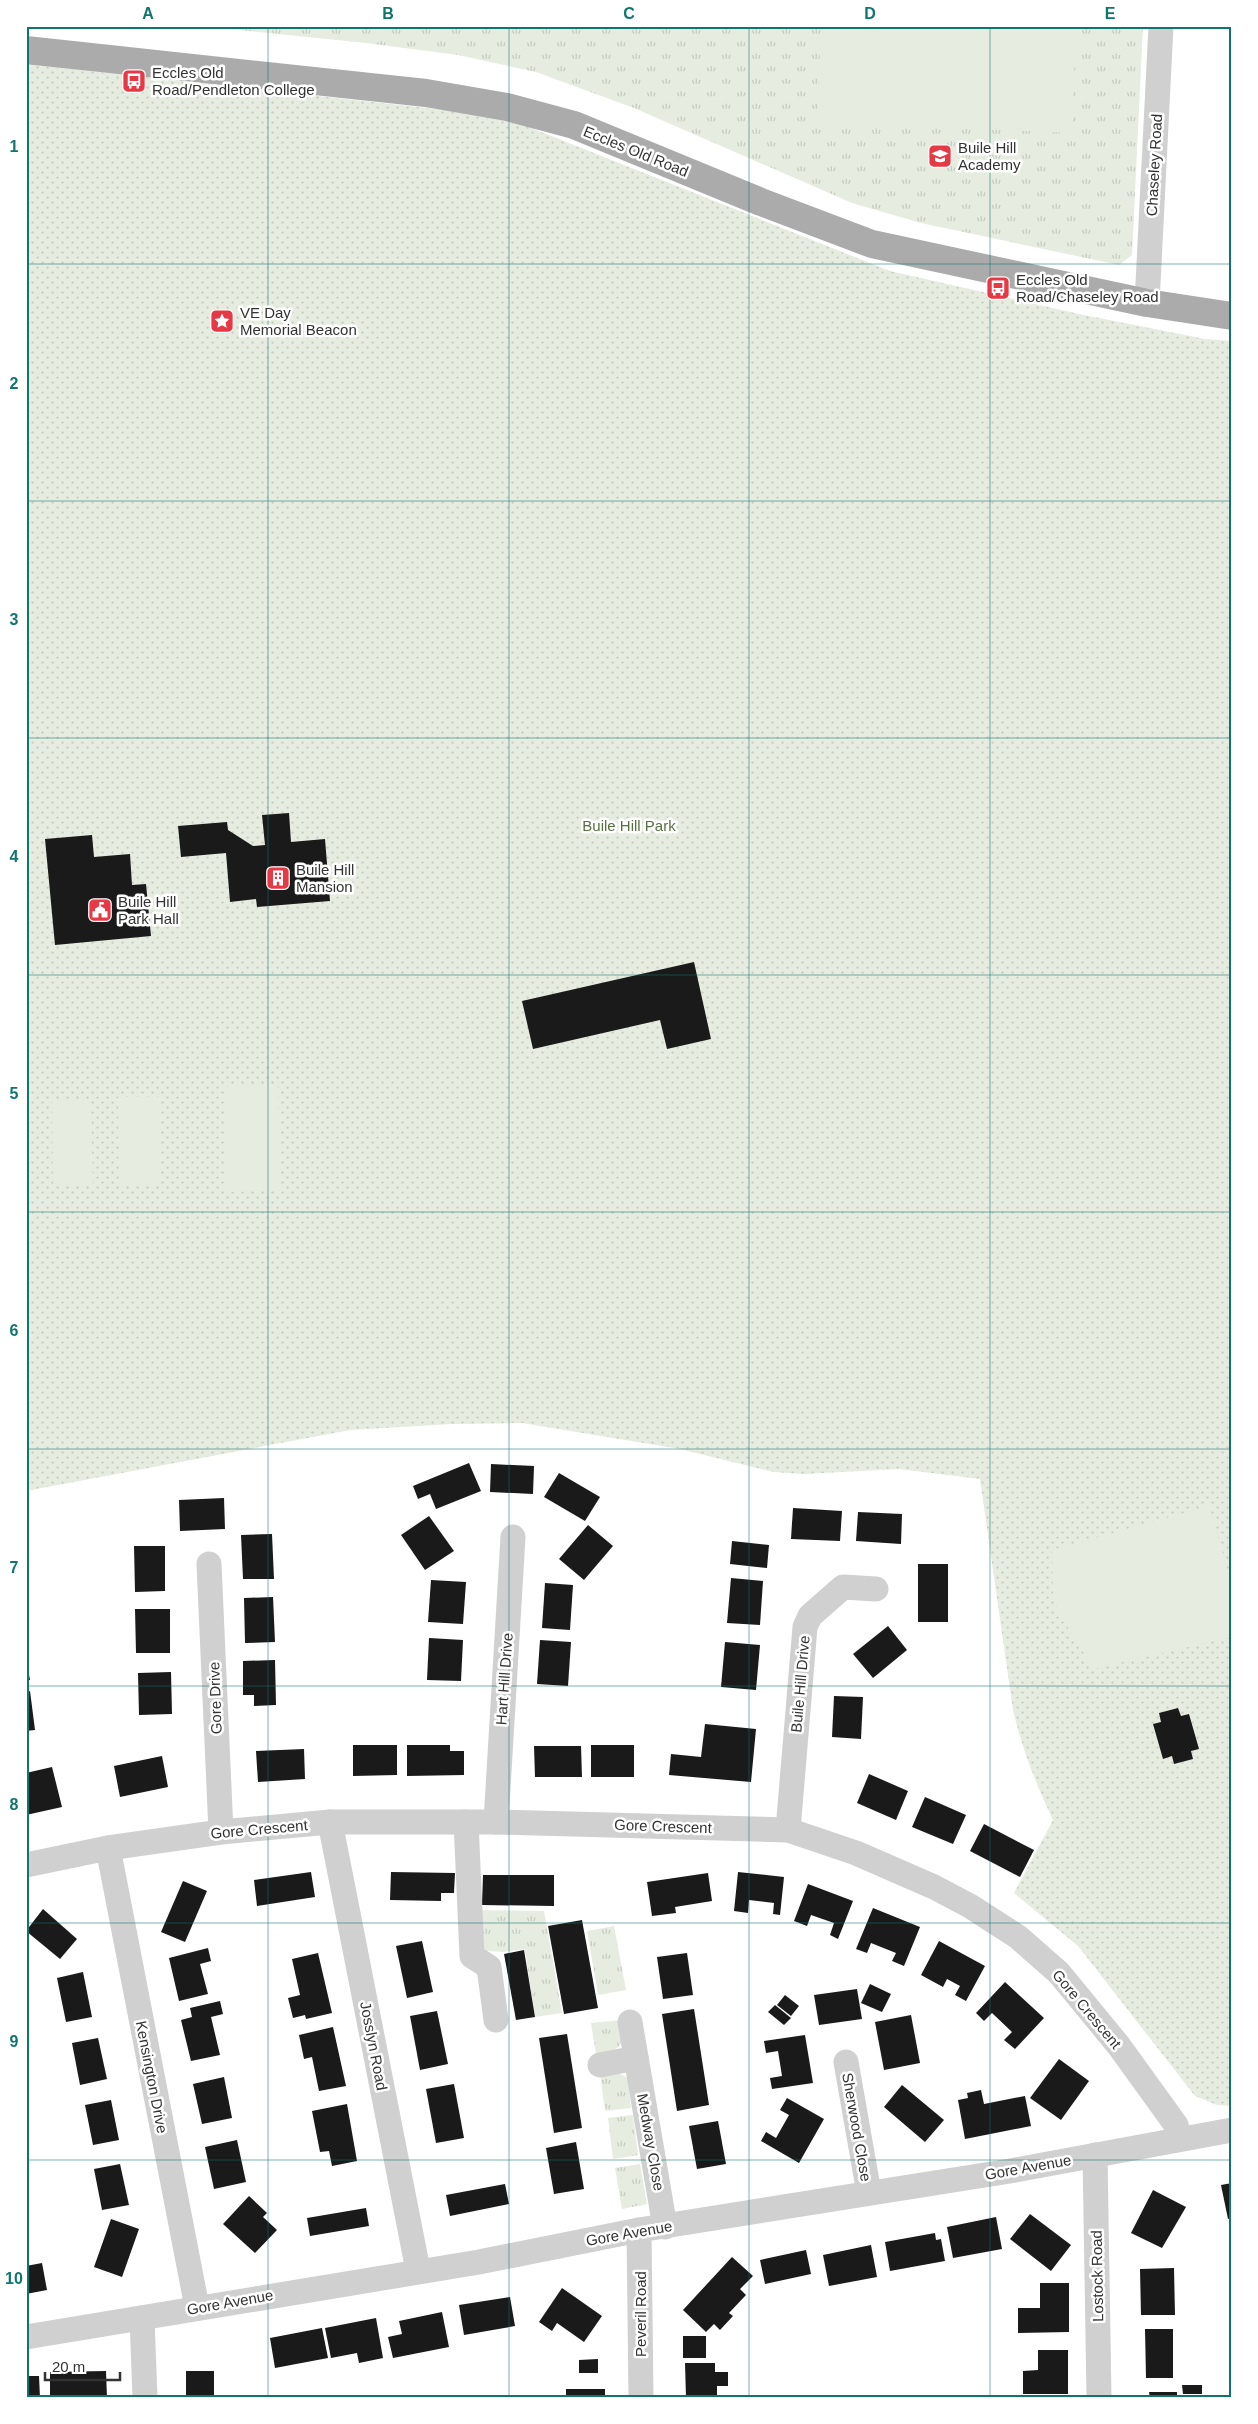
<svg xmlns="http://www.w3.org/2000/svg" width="1258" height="2424" font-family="Helvetica,sans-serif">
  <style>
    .grass { fill: url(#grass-tufts) }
    .park { fill: url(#park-dots) }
    .pitch { fill: #e6ecdf }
    .building { fill: #1a1a1a }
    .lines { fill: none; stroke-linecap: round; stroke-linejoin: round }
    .minor { stroke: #d0d0d0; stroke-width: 25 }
    .primary { stroke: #ababab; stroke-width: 28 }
    .grid { fill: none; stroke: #0f766e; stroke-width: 1; stroke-opacity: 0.55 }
    .labels { text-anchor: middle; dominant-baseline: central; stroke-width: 5; stroke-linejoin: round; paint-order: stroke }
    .poi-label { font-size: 15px; fill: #333; stroke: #fff; text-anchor: start }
    .street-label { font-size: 15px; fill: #333; stroke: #fff }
    .park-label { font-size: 15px; fill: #56703f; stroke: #fff }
    .neatline { fill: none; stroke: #0f766e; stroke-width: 2 }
    .grid-label { font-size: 16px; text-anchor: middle; font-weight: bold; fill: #0f766e }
  </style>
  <defs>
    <pattern id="grass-tufts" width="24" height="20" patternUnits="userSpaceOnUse" patternTransform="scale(1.25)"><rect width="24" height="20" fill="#e6ecdf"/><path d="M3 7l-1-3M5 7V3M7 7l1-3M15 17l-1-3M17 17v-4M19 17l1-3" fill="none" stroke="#c6cbc0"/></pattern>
    <pattern id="park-dots" width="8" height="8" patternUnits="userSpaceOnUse" patternTransform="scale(1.25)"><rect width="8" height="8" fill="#e6ecdf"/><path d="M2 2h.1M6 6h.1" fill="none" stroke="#c6cbc0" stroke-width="1.8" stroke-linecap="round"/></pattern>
  </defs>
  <rect width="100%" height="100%" fill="#fff"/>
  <g class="grass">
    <polygon points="201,26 1143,26 1132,255 1119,265 921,223 852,203 634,108 536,72 458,55 366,43"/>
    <polygon points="469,1910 544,1911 562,2013 535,2017 525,1949 503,1952 474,1950"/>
    <polygon points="614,1926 626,1990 598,1995 587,1931"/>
    <path d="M621 2020C623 2047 624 2049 596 2054L591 2023Z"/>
    <polygon points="600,2073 618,2073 628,2078 631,2108 605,2111"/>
    <polygon points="633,2115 638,2155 613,2159 608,2118"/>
    <polygon points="640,2164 647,2204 622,2209 615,2168"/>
  </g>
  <path class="park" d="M26 64 501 116 890 271 1079 314 1205 339 1232 341V2106L1217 2105 1195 2096 1078 1946 1014 1893 1053 1820C1036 1784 1022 1749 1013 1710L980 1479 899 1469 804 1474 773 1472 680 1449 522 1423 452 1424 350 1430 26 1491Z"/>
  <g class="pitch">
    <polygon points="821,26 1076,26 1072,133 817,122"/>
    <polygon points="278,1085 280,1190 226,1192 224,1087"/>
    <polygon points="118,1097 159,1097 160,1185 119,1185"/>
    <polygon points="52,1099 91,1099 93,1186 53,1186"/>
    <polygon points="1209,1506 1232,1585 1232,1637 1093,1669 1057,1609 1053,1595 1052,1550"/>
  </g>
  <g class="building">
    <polygon points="289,813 291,842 325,839 330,901 257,907 256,899 230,902 226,853 181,857 178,826 227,822 228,830 253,846 265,845 262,815"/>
    <polygon points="92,835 94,857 130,854 132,885 146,884 151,936 55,945 45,839"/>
    <polygon points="694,962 711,1039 667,1049 660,1020 533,1049 522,1001"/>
    <polygon points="469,1463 481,1491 436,1509 430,1494 418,1499 413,1486"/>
    <polygon points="491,1464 534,1466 533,1494 490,1492"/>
    <polygon points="559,1473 600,1497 585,1521 544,1497"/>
    <polygon points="224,1498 225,1529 180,1531 179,1500"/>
    <polygon points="793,1508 842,1511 840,1541 791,1539"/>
    <polygon points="858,1512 902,1514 901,1544 856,1541"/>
    <polygon points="429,1516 454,1551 425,1570 401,1535"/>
    <polygon points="588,1525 613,1546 584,1580 559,1559"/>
    <polygon points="272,1534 274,1579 243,1579 241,1535"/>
    <polygon points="732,1541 769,1545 767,1568 730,1564"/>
    <polygon points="134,1546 165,1546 165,1591 135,1592"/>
    <rect x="918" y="1564" width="30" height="58"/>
    <polygon points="731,1578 763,1581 760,1625 727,1623"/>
    <polygon points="431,1580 466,1582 463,1624 428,1622"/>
    <polygon points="545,1583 573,1585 570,1630 542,1628"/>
    <polygon points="273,1597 275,1642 245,1643 244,1598"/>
    <polygon points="135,1609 170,1609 170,1653 136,1653"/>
    <polygon points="888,1626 907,1650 873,1678 853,1654"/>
    <polygon points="429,1638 463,1640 461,1681 427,1680"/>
    <polygon points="540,1640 571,1642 568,1686 537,1684"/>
    <polygon points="725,1642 760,1645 756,1690 721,1687"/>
    <polygon points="26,1658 30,1680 26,1680"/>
    <polygon points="275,1660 276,1705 254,1706 254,1695 243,1695 243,1661"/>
    <polygon points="171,1672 172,1714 139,1715 138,1673"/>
    <polygon points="30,1691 35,1730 26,1731 26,1692"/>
    <polygon points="834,1696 863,1697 861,1739 832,1737"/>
    <polygon points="1178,1708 1181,1716 1189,1714 1199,1749 1191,1751 1193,1759 1174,1764 1172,1756 1163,1759 1153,1724 1161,1722 1159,1713"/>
    <polygon points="705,1724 756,1729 751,1782 669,1775 671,1754 701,1757"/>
    <polygon points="353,1745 397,1745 397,1775 353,1776"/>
    <polygon points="407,1745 450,1745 450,1751 464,1751 464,1775 407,1776"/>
    <rect x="591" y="1745" width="43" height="32"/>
    <polygon points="534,1746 581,1746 582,1777 535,1777"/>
    <polygon points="304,1749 305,1779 258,1782 256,1751"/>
    <polygon points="162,1756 168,1787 120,1797 114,1766"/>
    <polygon points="52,1767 62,1807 26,1815 26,1773"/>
    <polygon points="869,1774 908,1791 896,1820 857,1803"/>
    <polygon points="925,1797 966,1815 953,1844 912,1827"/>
    <polygon points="984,1824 1034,1850 1020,1877 970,1851"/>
    <polygon points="311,1872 315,1897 257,1906 254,1880"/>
    <polygon points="391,1872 455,1873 454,1893 441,1893 441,1901 390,1900"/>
    <polygon points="738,1872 784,1877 780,1915 773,1914 774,1903 749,1900 748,1913 734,1911"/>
    <polygon points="708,1873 712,1901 675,1907 676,1913 652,1916 647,1882"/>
    <polygon points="483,1875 554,1875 554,1906 482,1905"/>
    <polygon points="183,1881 207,1891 185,1942 161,1932"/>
    <polygon points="808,1884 853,1901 838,1939 830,1935 834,1923 811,1915 807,1926 794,1921"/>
    <polygon points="873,1908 920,1927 904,1966 892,1961 896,1953 871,1943 867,1953 856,1949"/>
    <polygon points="43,1909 77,1939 60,1959 26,1931"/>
    <polygon points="582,1920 598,2008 564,2014 548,1926"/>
    <polygon points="422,1941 433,1992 407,1998 396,1946"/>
    <polygon points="939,1941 985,1966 966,2001 955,1995 960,1986 947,1979 943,1987 921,1975"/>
    <polygon points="208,1948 211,1961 200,1964 208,1994 179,2001 169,1958"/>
    <polygon points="524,1950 535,2017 516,2020 504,1954"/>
    <polygon points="318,1953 332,2013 306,2019 305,2015 293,2018 288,1998 300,1995 292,1959"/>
    <polygon points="687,1953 693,1995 663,1999 657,1957"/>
    <polygon points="83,1972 92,2017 66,2022 57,1978"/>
    <polygon points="1005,1982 1044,2018 1015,2049 1004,2040 1012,2032 992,2013 984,2021 976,2013"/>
    <polygon points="870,1984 891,1994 882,2012 861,2003"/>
    <polygon points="857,1989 862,2019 819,2025 814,1995"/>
    <polygon points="785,1995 799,2006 791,2016 777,2005"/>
    <polygon points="220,2001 223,2014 211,2017 220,2055 191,2061 181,2020 192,2017 190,2008"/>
    <polygon points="775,2005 791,2018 784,2025 768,2012"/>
    <polygon points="694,2009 709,2105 677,2111 662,2014"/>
    <polygon points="437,2011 448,2064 420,2070 410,2016"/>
    <polygon points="911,2015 920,2063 884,2070 875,2022"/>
    <polygon points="333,2027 346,2086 319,2091 312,2057 304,2059 299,2035"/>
    <polygon points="567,2034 582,2128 554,2133 539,2038"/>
    <polygon points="805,2035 813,2083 772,2089 770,2078 782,2076 778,2051 766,2053 764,2041"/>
    <polygon points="98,2038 107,2079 80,2085 72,2043"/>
    <polygon points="1059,2059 1089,2081 1061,2120 1030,2098"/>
    <polygon points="224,2077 232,2118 202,2124 193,2084"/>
    <polygon points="454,2084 464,2138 436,2143 426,2089"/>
    <polygon points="902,2085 944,2120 925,2142 884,2107"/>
    <polygon points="981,2090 984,2104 1025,2096 1031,2126 965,2139 958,2100 968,2098 967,2093"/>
    <polygon points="787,2098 824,2119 799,2163 761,2141 766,2132 776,2138 789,2115 780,2110"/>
    <polygon points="111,2100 119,2140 93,2145 85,2105"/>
    <polygon points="347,2104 357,2161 332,2166 329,2151 320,2152 312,2111"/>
    <polygon points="718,2121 726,2164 697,2169 689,2126"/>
    <polygon points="237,2140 246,2182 214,2189 205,2147"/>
    <polygon points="576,2142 584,2189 554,2194 546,2148"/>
    <polygon points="120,2164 129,2205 102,2210 94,2169"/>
    <polygon points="1232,2183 1232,2218 1228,2219 1221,2185"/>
    <polygon points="505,2184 509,2204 450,2216 446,2195"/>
    <polygon points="1153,2190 1186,2207 1162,2248 1131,2233"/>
    <polygon points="249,2196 267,2213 263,2217 277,2230 255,2253 223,2224"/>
    <polygon points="366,2208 369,2226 310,2236 307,2218"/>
    <polygon points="1030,2214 1071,2245 1051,2271 1010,2239"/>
    <polygon points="996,2217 1002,2249 953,2258 947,2227"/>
    <polygon points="111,2219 139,2229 122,2277 94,2267"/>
    <polygon points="935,2233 936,2240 941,2239 945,2261 890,2271 885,2242"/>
    <polygon points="871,2245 877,2277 829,2286 823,2255"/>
    <polygon points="806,2250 811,2274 765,2284 760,2260"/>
    <polygon points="732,2257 753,2276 740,2289 746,2295 729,2313 733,2316 720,2330 714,2324 706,2332 683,2310"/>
    <polygon points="42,2263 47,2290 26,2294 26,2266"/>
    <polygon points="1174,2268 1175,2315 1141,2315 1140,2269"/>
    <polygon points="1040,2283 1069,2283 1069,2332 1018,2333 1018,2308 1040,2308"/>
    <polygon points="562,2288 602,2316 584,2342 557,2323 552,2331 539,2322"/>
    <polygon points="510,2297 515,2326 464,2335 459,2305"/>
    <polygon points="442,2312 449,2347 393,2358 388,2337 402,2334 399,2321"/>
    <polygon points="376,2318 383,2358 359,2363 357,2353 331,2358 325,2328"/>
    <polygon points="322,2328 328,2358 275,2368 270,2338"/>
    <polygon points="1145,2329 1173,2329 1173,2378 1146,2378"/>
    <rect x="683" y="2336" width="23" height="22"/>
    <polygon points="1038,2350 1068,2350 1068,2394 1023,2394 1023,2371 1038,2370"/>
    <polygon points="598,2359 598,2373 579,2373 579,2360"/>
    <polygon points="685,2363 715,2363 715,2372 728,2372 728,2386 717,2386 717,2398 686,2398"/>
    <polygon points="106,2371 107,2398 50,2398 50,2372"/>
    <rect x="186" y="2371" width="28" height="27"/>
    <polygon points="26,2376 39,2376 40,2398 26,2398"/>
    <polygon points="1182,2385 1202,2385 1202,2394 1183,2394"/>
    <rect x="566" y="2389" width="39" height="9"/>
    <polygon points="1149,2392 1177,2392 1177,2398 1150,2398"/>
    <polygon points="878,2395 878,2398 857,2398 856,2396"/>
  </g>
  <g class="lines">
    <g class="minor">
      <polyline points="1147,303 1161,26"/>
      <polyline points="209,1564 221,1832"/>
      <polyline points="330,1822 418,2270"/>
      <polyline points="466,1822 472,1956 489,1967 496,2020"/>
      <polyline points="496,1822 513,1537"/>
      <polyline points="788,1830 805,1627 810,1616 843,1587 876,1589"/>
      <polyline points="108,1848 197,2307"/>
      <polyline points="26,1865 108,1848 221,1832 330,1822 496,1822 788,1830 856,1853 934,1887 970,1906 1018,1937 1059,1973 1119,2046 1176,2125 1180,2139"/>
      <polyline points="630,2022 665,2227"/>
      <polyline points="846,2062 869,2193"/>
      <polyline points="600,2065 636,2058"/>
      <polyline points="1095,2155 1099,2398"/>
      <polyline points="639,2230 641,2398"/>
      <polyline points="142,2318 145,2398"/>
      <polyline points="26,2337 479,2262 639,2230 1010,2171 1232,2130"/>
    </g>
    <polyline class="primary" points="26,50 426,93 507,107 574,125 761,202 872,244 1147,303 1232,316"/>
  </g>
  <path class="grid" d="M268 26V2398M509 26V2398M749 26V2398M990 26V2398M26 264H1232M26 501H1232M26 738H1232M26 975H1232M26 1212H1232M26 1449H1232M26 1686H1232M26 1923H1232M26 2160H1232"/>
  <defs>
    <g id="bus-square" transform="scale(1.25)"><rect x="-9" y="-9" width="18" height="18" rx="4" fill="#e63946" stroke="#fff"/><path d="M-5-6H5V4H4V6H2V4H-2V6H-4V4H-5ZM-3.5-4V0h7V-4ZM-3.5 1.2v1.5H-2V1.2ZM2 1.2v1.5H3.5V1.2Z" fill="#fff"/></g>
    <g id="school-square" transform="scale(1.25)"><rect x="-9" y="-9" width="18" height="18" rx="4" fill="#e63946" stroke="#fff"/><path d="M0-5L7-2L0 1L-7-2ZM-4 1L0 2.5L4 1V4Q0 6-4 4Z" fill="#fff"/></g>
    <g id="sight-square" transform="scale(1.25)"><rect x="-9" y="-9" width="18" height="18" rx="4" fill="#e63946" stroke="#fff"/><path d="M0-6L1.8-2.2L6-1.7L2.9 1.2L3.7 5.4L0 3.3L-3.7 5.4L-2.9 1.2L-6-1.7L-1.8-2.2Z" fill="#fff"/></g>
    <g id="building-square" transform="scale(1.25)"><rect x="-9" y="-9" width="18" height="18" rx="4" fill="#e63946" stroke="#fff"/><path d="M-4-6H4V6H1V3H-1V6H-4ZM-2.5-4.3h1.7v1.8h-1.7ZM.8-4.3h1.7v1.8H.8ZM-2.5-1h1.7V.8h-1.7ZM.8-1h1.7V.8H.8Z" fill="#fff"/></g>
    <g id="civic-square" transform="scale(1.25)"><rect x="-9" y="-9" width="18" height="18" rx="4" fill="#e63946" stroke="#fff"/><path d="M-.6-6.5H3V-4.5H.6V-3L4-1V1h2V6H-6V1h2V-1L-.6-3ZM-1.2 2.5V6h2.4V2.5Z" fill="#fff"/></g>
  </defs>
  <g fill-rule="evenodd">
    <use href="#bus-square" x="134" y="81"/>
    <use href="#school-square" x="940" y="156"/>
    <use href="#bus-square" x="998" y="288"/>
    <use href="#sight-square" x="222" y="321"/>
    <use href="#building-square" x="278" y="878"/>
    <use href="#civic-square" x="100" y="910"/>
  </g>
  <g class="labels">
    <g class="poi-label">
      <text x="152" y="72">Eccles Old<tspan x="152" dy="17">Road/Pendleton College</tspan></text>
      <text x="958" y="147">Buile Hill<tspan x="958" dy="17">Academy</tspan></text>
      <text x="1016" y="279">Eccles Old<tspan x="1016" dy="17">Road/Chaseley Road</tspan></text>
      <text x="240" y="312">VE Day<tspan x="240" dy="17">Memorial Beacon</tspan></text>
      <text x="296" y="869">Buile Hill<tspan x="296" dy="17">Mansion</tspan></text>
      <text x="118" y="901">Buile Hill<tspan x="118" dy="17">Park Hall</tspan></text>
    </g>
    <g class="street-label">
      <text transform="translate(636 151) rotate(22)">Eccles Old Road</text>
      <text transform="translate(1154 165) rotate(-87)">Chaseley Road</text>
      <text transform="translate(504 1679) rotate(-86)">Hart Hill Drive</text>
      <text transform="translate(800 1684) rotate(-85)">Buile Hill Drive</text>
      <text transform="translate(215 1698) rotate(-92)">Gore Drive</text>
      <text transform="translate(663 1826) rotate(2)">Gore Crescent</text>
      <text transform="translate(259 1829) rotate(-5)">Gore Crescent</text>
      <text transform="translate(1087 2009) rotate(50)">Gore Crescent</text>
      <text transform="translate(374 2046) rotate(79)">Josslyn Road</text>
      <text transform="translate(152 2077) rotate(79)">Kensington Drive</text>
      <text transform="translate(857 2127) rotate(80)">Sherwood Close</text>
      <text transform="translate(651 2142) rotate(80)">Medway Close</text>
      <text transform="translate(1028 2167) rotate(-10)">Gore Avenue</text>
      <text transform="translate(629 2233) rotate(-10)">Gore Avenue</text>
      <text transform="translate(1097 2276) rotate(-91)">Lostock Road</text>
      <text transform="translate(230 2302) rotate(-10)">Gore Avenue</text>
      <text transform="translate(640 2314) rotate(-90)">Peveril Road</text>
    </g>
    <g class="park-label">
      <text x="629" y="825">Buile Hill Park</text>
    </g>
  </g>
  <rect width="1258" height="2424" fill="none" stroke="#ffffff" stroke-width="55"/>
  <path d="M45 2372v8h75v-8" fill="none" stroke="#333333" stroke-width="2.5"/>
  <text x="52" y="2372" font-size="15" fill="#333333" stroke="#ffffff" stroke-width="4" paint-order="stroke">20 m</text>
  <rect x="28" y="28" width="1202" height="2368" class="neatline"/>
  <g class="grid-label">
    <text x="148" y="19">A</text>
    <text x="388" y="19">B</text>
    <text x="629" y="19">C</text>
    <text x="870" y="19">D</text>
    <text x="1110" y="19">E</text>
    <text x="14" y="152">1</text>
    <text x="14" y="389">2</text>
    <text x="14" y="625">3</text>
    <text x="14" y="862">4</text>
    <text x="14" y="1099">5</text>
    <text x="14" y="1336">6</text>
    <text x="14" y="1573">7</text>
    <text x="14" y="1810">8</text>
    <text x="14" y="2047">9</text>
    <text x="14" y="2284">10</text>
  </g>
</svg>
